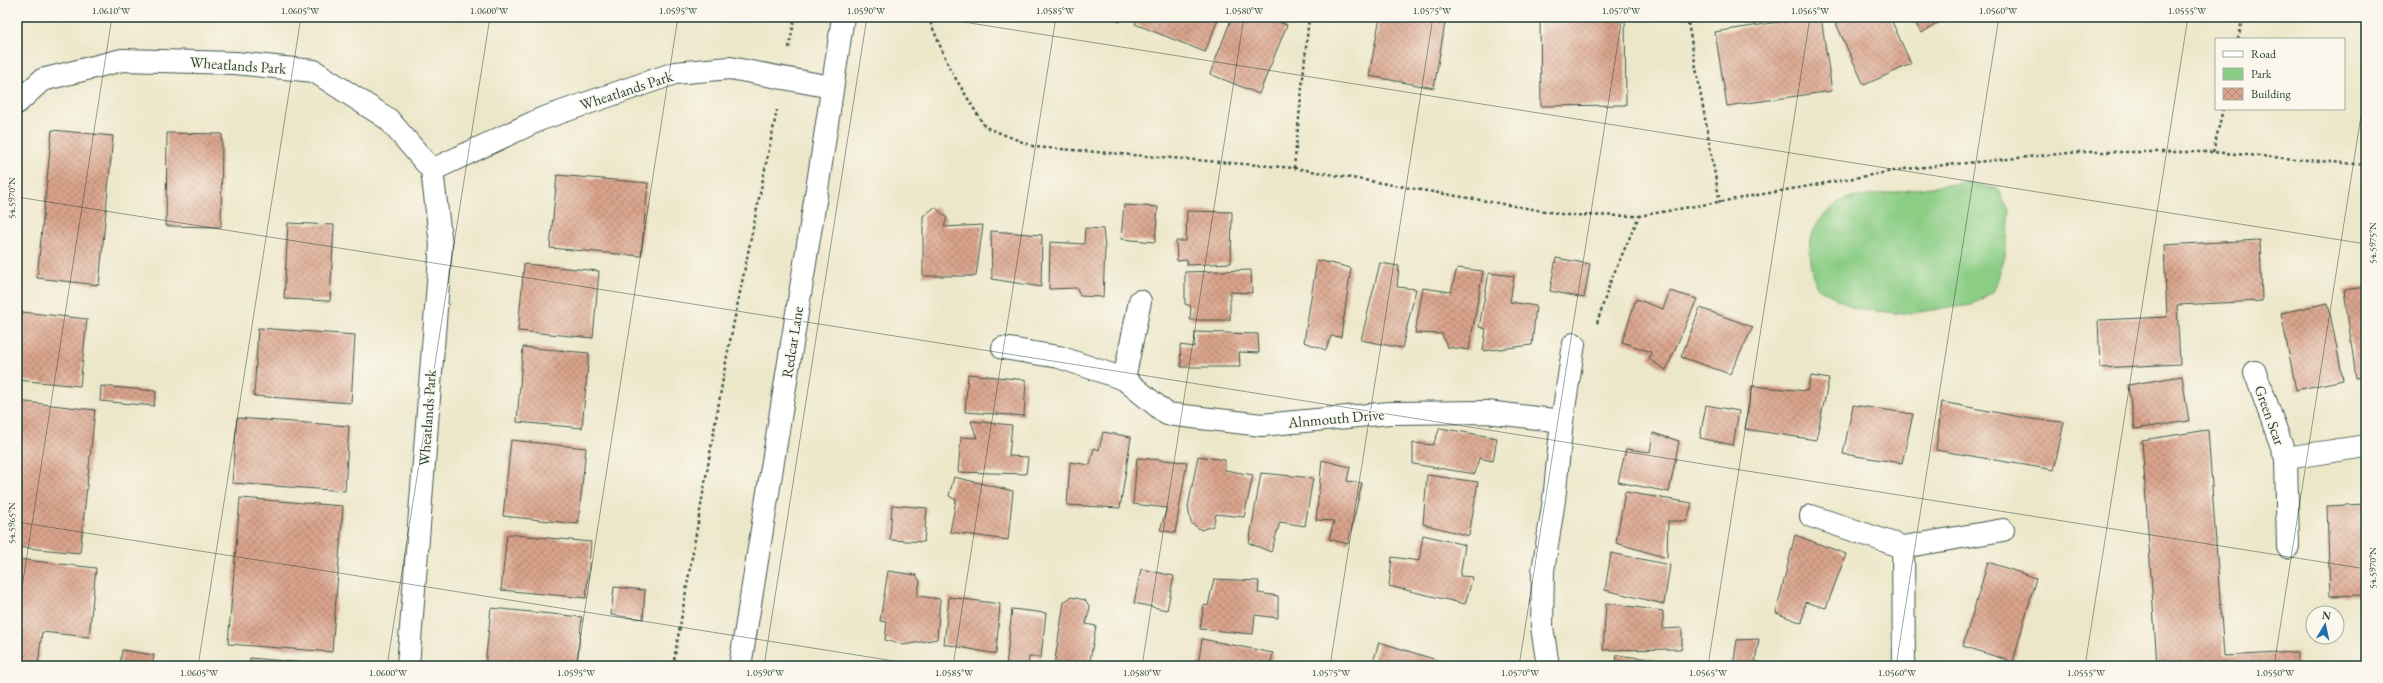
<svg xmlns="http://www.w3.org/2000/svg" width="2383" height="683" font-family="'EB Garamond',serif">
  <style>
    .green { fill: #8bcd85; stroke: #55855c }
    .building { fill: url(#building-cross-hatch) }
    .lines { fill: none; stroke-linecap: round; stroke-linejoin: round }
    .minor-casing { stroke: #3e564a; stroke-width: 24 }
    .secondary-casing { stroke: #3e564a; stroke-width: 24 }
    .path { stroke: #3e564a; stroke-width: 2.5; stroke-dasharray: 3 3; stroke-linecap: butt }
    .minor { stroke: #fff; stroke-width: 22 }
    .secondary { stroke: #fff; stroke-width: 22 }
    .ticks { fill: none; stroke: #1f3d34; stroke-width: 1; stroke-opacity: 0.45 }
    .labels { text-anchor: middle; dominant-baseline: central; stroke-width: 3.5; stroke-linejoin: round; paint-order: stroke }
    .street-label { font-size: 15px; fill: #1f3d34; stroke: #fbf7ec }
    .neatline { fill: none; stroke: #1f3d34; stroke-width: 1.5 }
    .ticks-label { font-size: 10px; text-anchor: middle; fill: #1f3d34 }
  </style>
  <defs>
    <pattern id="building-cross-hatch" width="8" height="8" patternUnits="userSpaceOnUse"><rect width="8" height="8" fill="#daa38b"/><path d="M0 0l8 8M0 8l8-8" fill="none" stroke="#b08672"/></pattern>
  </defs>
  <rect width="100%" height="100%" fill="#fbf7ec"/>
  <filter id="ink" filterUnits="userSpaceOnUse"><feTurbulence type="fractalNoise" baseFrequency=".025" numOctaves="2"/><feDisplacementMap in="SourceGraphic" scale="8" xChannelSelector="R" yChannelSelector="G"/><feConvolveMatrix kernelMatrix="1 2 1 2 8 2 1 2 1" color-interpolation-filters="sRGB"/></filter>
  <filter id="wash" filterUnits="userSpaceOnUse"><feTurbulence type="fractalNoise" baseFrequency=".012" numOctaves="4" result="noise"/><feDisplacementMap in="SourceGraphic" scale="16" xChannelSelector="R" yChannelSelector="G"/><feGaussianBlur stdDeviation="0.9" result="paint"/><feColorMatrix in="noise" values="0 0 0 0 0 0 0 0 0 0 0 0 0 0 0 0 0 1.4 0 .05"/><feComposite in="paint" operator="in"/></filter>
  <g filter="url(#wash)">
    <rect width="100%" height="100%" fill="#ede7ca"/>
    <path class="green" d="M1967 182 1998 189 2010 212 2005 256 1994 291 1972 305 1903 314 1854 308 1816 287C1806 245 1805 224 1845 199Z"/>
    <g id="blocks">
      <g class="building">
        <polygon points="1107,17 1122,17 1120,22"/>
        <polygon points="1138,17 1219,17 1205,52 1135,24"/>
        <polygon points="1232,17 1267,17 1287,25 1259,94 1210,74"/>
        <polygon points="1380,17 1446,17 1434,88 1369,76"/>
        <polygon points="1540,17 1625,17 1626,105 1541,106"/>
        <polygon points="1810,17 1821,17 1832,91 1727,106 1715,32"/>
        <polygon points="1833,17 1890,17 1911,64 1864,85"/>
        <polygon points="1911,17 1947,17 1922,33"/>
        <polygon points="52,130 113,136 99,285 37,278"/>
        <polygon points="167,133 222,134 221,227 166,226"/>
        <polygon points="557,175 648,183 641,256 550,248"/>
        <polygon points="1124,205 1158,207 1155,242 1121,239"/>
        <polygon points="935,207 947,218 944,227 983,225 976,276 923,276 923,216"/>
        <polygon points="1187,211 1232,212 1231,263 1187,265 1187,260 1177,261 1176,241 1186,241"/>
        <polygon points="288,223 334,225 330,301 284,299"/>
        <polygon points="1085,228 1103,229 1105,248 1103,297 1080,296 1077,288 1049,289 1050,242 1084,244"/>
        <polygon points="991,231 1042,235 1041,287 992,279"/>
        <polygon points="2260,240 2262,301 2177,305 2180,364 2100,368 2098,320 2167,317 2164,245"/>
        <polygon points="1556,258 1590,264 1584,298 1550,291"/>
        <polygon points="1317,260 1351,268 1341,337 1331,336 1326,350 1304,342"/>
        <polygon points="1380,263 1399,266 1397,287 1416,289 1402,348 1361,340"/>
        <polygon points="524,264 599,271 593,338 518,331"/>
        <polygon points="1457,268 1483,271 1469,350 1447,347 1442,334 1415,333 1423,288 1451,292"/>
        <polygon points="1251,270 1252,293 1230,292 1230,320 1190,320 1191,306 1185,304 1185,272"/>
        <polygon points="1489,273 1514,276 1510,302 1536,306 1532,345 1483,351 1486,329 1479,327"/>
        <polygon points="2366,287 2366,377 2356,378 2344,290"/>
        <polygon points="1670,291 1697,299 1666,370 1649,359 1651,352 1622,342 1636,299 1663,309"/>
        <polygon points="2328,303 2343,380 2296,390 2281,313"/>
        <polygon points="1700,308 1753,327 1730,374 1681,357"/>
        <polygon points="22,312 87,319 80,386 17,380"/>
        <polygon points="258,328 355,335 351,403 254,396"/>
        <polygon points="1195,332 1258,334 1259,353 1239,352 1240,367 1181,367 1180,345 1194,347"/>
        <polygon points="523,347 589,353 582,428 517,422"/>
        <polygon points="968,374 1026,380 1024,416 965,412"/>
        <polygon points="1811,376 1829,379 1816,440 1745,429 1752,386 1807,391"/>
        <polygon points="2182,376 2189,421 2135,429 2128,385"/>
        <polygon points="101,386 156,391 154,406 100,401"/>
        <polygon points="17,401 95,410 80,553 17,547"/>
        <polygon points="1942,402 2031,419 2064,422 2054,470 1936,450"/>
        <polygon points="1706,405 1739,411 1733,445 1700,438"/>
        <polygon points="1853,405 1913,414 1902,463 1843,454"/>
        <polygon points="237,418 349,426 345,491 232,483"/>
        <polygon points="971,421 1012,425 1009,456 1028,457 1026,474 958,472 961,437 977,438"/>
        <polygon points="1440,428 1497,438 1493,461 1479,458 1475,474 1413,464 1413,443 1433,445"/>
        <polygon points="2208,430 2224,656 2297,652 2297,666 2157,666 2142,440"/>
        <polygon points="1103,432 1131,437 1120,508 1067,505 1070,462 1090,465 1094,448 1099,450"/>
        <polygon points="1653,433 1679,441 1669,492 1618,482 1626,449 1650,452"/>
        <polygon points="511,440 586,448 578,524 503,516"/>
        <polygon points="1198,456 1225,460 1225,470 1253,475 1244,517 1216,514 1213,526 1201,530 1191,523 1188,507"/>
        <polygon points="1137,458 1187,462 1175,533 1160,530 1167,508 1133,504"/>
        <polygon points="1322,460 1350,467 1347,481 1362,483 1348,544 1329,539 1334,521 1316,520"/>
        <polygon points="1261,473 1313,478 1305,526 1280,522 1271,552 1249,543"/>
        <polygon points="1427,475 1478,482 1469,536 1423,524"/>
        <polygon points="954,477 1013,491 1008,540 950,532 956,500 949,496"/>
        <polygon points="1625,492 1692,503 1687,521 1668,521 1667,558 1616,543"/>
        <polygon points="240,498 343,506 332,652 228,644"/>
        <polygon points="2366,504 2366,595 2330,596 2327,506"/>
        <polygon points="892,505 927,508 924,542 890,540"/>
        <polygon points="507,534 591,542 586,598 501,590"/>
        <polygon points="1423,535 1465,545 1460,576 1473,577 1465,604 1389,586 1392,557 1419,561"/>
        <polygon points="1795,535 1846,554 1826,608 1805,602 1802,623 1776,613"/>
        <polygon points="1611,553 1670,565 1664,604 1605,590"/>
        <polygon points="17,559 96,568 89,637 42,632 38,666 17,666"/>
        <polygon points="1988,562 2036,578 2013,662 1963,646"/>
        <polygon points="1141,569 1174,576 1167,610 1134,603"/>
        <polygon points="888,571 916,575 920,581 917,596 940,599 937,639 904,645 885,640 887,622 880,621"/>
        <polygon points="1214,579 1259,581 1258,593 1278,596 1278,618 1255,615 1253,634 1200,629 1204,605 1208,606"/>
        <polygon points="614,587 645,590 643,619 611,615"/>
        <polygon points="949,597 1000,604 996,654 944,644"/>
        <polygon points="1071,597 1085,600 1090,607 1086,624 1096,626 1089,666 1054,666 1064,602"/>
        <polygon points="1606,603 1663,611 1663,629 1682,628 1682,649 1603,650"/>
        <polygon points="491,608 582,617 577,666 485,666"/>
        <polygon points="1012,609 1046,613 1041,657 1029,657 1028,666 1006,666"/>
        <polygon points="1202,639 1273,653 1270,666 1198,666"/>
        <polygon points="1759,639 1755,661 1773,666 1733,666 1737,640"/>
        <polygon points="1379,642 1443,662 1441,666 1372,666"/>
        <polygon points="122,650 154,655 152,666 120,666"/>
        <polygon points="1617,655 1657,660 1657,666 1616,666"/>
        <polygon points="250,658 330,665 330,666 249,666"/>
      </g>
    </g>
  </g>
  <g filter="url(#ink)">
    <use href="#blocks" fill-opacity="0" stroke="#3e564a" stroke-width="1"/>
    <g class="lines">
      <g class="minor-casing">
        <g id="minor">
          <polyline points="17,103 42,80 122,60 235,63 314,71 388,119 432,170 441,245 408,666"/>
          <polyline points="432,170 541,119 675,73 730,68 831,87"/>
          <polyline points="1003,348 1059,357 1124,379 1167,414 1262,425 1390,413 1487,412 1562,421"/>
          <polyline points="2255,372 2286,458 2288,547"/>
          <polyline points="1124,379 1140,301"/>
          <polyline points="2286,458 2366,446"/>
          <polyline points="1811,516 1903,547 2003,530"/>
          <polyline points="1903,547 1904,666"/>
          <polyline points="1548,666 1542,627 1543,571 1554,500 1562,421 1574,344"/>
        </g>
      </g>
      <g class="secondary-casing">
        <polyline id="secondary" points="740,666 820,170 843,17"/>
      </g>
      <g class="path">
        <polyline points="928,17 950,69 985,127 1035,147 1294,168 1567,215 1639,216 1905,169 2079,152 2213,152 2366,165"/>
        <polyline points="1687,17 1720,203"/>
        <polyline points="2238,39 2243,17"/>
        <polyline points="789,48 795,17"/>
        <polyline points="2213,152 2223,109"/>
        <polyline points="1294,168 1309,17"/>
        <polyline points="1597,323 1611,280 1639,216"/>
        <polyline points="673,666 727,356 777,110"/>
      </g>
      <use href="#minor" class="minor"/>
      <use href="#secondary" class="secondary"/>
    </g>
  </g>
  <path class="ticks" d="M932 17 2366 244M17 197 2366 569M17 522 926 666M17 619 112 17M198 666 301 17M387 666 490 17M576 666 678 17M764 666 867 17M953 666 1056 17M1142 666 1244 17M1330 666 1433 17M1519 666 1622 17M1708 666 1810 17M1896 666 1999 17M2085 666 2188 17M2274 666 2366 84"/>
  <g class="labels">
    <g class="street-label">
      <text transform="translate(238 65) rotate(4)">Wheatlands Park</text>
      <text transform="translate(626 90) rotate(-18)">Wheatlands Park</text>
      <text transform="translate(792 342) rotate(-81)">Redcar Lane</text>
      <text transform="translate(2270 415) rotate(70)">Green Scar</text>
      <text transform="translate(427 418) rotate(-86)">Wheatlands Park</text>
      <text transform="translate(1336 418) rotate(-5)">Alnmouth Drive</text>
    </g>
  </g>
  <rect width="2383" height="683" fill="none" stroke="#fbf7ec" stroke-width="44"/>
  <rect x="2215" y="38" width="130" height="72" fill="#fbf7ec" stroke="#a3ada2"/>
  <rect x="2223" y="51" width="20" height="6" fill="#ffffff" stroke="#a3ada2"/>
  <text x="2251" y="58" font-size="12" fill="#1f3d34">Road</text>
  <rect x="2223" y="68" width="20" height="12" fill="#8bcd85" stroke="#a3ada2"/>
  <text x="2251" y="78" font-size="12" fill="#1f3d34">Park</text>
  <rect x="2223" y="88" width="20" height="12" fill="url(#building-cross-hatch)" stroke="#a3ada2"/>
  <text x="2251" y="98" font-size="12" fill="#1f3d34">Building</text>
  <g transform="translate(2325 625) rotate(9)"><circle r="19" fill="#fbf7ec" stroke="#a3ada2"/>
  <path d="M0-3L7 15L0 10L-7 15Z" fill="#1f6fb2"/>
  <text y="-6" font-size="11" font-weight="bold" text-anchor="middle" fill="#1f3d34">N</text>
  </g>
  <rect x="22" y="22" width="2339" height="639" class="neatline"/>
  <g class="ticks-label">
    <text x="111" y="14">1.0610°W</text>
    <text x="300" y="14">1.0605°W</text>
    <text x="489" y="14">1.0600°W</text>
    <text x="678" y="14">1.0595°W</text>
    <text x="866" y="14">1.0590°W</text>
    <text x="1055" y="14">1.0585°W</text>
    <text x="1244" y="14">1.0580°W</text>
    <text x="1432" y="14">1.0575°W</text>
    <text x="1621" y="14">1.0570°W</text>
    <text x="1810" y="14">1.0565°W</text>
    <text x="1998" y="14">1.0560°W</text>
    <text x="2187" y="14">1.0555°W</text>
    <text transform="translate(11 198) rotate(-90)" y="4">54.5970°N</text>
    <text transform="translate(2372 243) rotate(-90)" y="4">54.5975°N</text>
    <text transform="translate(11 523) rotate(-90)" y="4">54.5965°N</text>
    <text transform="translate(2372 568) rotate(-90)" y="4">54.5970°N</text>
    <text x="199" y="676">1.0605°W</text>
    <text x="388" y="676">1.0600°W</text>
    <text x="576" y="676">1.0595°W</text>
    <text x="765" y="676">1.0590°W</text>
    <text x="954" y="676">1.0585°W</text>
    <text x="1142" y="676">1.0580°W</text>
    <text x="1331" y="676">1.0575°W</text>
    <text x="1520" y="676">1.0570°W</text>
    <text x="1708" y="676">1.0565°W</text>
    <text x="1897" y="676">1.0560°W</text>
    <text x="2086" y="676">1.0555°W</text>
    <text x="2275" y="676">1.0550°W</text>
  </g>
</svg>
